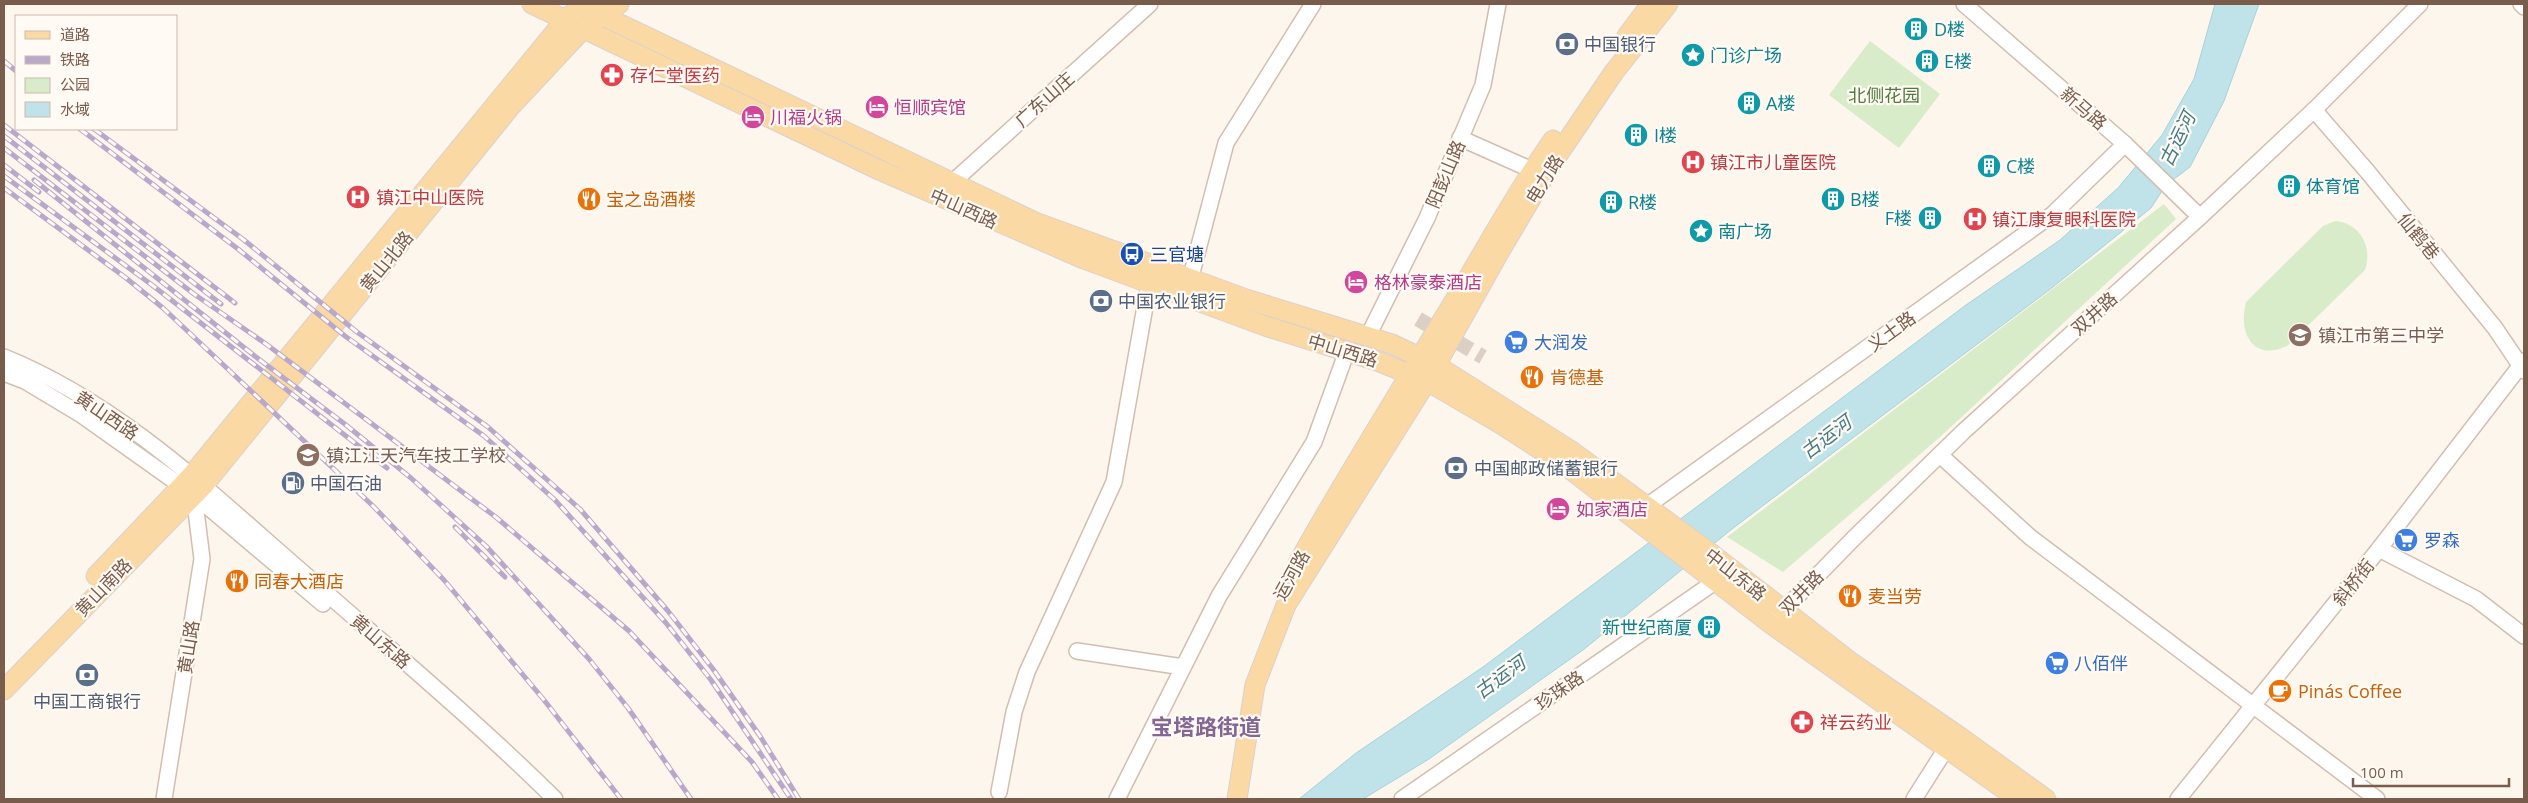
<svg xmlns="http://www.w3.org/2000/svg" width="2528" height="803" font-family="'Open Sans','Noto Sans SC',sans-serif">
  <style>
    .green { fill: #d8ecc9 }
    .water { fill: #bfe3e8; stroke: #a5d3da }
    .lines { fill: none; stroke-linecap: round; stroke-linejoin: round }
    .minor-tunnel { stroke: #dcd0c4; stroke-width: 15; stroke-dasharray: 15 8; stroke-linecap: butt }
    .minor-casing { stroke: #d1beb0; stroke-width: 18 }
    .major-casing { stroke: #dad1cd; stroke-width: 21 }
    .minor { stroke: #fff; stroke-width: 15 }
    .major { stroke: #fbd9a5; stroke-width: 19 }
    .rail-casing { stroke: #b9a8c9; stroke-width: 5 }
    .rail { stroke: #fffaf3; stroke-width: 3; stroke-dasharray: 9; stroke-linecap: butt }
    .labels { text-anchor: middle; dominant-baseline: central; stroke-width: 4.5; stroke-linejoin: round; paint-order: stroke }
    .culture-label { font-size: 18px; fill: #0d838f; stroke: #fffaf3; text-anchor: start }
    .service-label { font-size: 18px; fill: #4e5e75; stroke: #fffaf3; text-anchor: start }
    .health-label { font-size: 18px; fill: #be3a42; stroke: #fffaf3; text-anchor: start }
    .park-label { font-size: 18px; fill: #537a41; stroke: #fffaf3 }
    .street-label { font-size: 18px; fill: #7a5c4d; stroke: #fffaf3 }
    .hotel-label { font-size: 18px; fill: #b23c85; stroke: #fffaf3; text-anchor: start }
    .food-label { font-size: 18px; fill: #c56008; stroke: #fffaf3; text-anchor: start }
    .transit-label { font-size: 18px; fill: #164399; stroke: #fffaf3; text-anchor: start }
    .education-label { font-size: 18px; fill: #785e54; stroke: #fffaf3; text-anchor: start }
    .shop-label { font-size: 18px; fill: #366cbe; stroke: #fffaf3; text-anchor: start }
    .water-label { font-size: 19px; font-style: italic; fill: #437c86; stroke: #fffaf3 }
    .district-label { font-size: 22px; font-weight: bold; fill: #846695; stroke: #fffaf3 }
  </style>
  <rect width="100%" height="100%" fill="#fdf6ec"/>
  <g class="green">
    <polygon points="1870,41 1940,94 1899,148 1829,95"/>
    <polygon points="2164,204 2176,219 1940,437 1783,572 1727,537"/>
    <path d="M2335 221C2360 223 2373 247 2365 270L2287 346C2252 362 2238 332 2246 302L2323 226Z"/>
  </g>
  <polygon class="water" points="2215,4 2259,4 2224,101 2190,167 2166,185 2151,208 2053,287 1732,529 1583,650 1429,759 1363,799 1299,799 1356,753 1483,667 1966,305 2060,240 2118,188 2162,135 2194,79"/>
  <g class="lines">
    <polyline class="minor-tunnel" points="1418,319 1483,357"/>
    <g class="minor-casing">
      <g id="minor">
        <polyline points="1964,4 2125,144 2200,217"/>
        <polyline points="2521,4 2524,7"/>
        <polyline points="2314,110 2367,171 2495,328 2524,371"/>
        <polyline points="1460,138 1532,170"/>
        <polyline points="945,189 1150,4"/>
        <polyline points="1190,280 1226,143 1313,4"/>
        <polyline points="1368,336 1427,218 1483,85 1498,4"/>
        <path d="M4 357C121 404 214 496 308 577 391 650 476 721 555 799"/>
        <polyline points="4,373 25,381 80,414 194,495 323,604"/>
        <polyline points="1940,455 2030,537 2377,799"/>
        <polyline points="1647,506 2053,214 2125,144"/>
        <polyline points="2379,549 2476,599 2524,636"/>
        <polyline points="1777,617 1853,539 1964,431 2200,217 2314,110 2420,4"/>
        <polyline points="1077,651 1183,667"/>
        <polyline points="999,792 1014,712 1027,672 1114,482 1149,284"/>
        <polyline points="164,799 202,559 194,495"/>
        <polyline points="1117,799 1219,596 1314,442 1347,351"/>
        <polyline points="1402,799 1716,581"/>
        <polyline points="1914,799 1947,747"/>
        <polyline points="2178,799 2379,549 2524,361"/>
      </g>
    </g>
    <g class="major-casing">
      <g id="major">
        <polyline points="532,4 877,169 1084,259 1265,326 1377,361 1427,381 1499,423 1566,466 1771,624 2018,799"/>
        <polyline points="578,4 1035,222 1246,299 1392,344 1436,365 1570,450 1713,555 1852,663 1960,737 2046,799"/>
        <polyline points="1627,36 1651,4"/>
        <path d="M1298 563C1344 480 1395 400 1444 318 1481 258 1513 197 1553 140"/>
        <polyline points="96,576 192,475 565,20 574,12"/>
        <polyline points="4,690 204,485 511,106 583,29 619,4"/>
        <polyline points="1237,799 1255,685 1286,605 1427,381 1497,256 1551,165 1614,72 1668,4"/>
      </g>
    </g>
    <use href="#minor" class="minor"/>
    <use href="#major" class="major"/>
    <g class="rail-casing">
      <g id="rail">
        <polyline points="4,61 16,71"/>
        <polyline points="4,125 235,303"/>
        <polyline points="80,129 238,249 345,336 484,436 555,500 666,623 711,680 791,799"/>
        <polyline points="94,129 244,240 357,332 488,427 580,509 668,611 713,669 760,736 799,799"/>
        <polyline points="4,136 221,304"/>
        <polyline points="4,148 194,294 266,344 497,518 629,631 752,762 778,799"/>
        <polyline points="4,165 39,192"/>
        <polyline points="4,176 152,285 387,468"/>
        <polyline points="34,180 256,357 346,425 411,478 486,546 589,659 628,708 691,799"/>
        <polyline points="4,188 126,278 163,308 373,506 444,580 544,700 621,799"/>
        <polyline points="455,527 505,577"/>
      </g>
    </g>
    <use href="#rail" class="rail"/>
  </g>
  <defs>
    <g id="building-disc" transform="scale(1.25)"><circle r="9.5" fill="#0f9aa8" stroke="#fffaf3"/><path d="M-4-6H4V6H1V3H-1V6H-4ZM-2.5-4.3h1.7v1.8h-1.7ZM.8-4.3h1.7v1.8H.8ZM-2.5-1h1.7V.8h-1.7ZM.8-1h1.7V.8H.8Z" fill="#fff"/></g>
    <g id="bank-disc" transform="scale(1.25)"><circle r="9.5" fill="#5c6f8a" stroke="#fffaf3"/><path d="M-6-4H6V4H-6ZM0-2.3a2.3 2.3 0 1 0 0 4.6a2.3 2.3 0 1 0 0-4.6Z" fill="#fff"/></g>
    <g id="sight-disc" transform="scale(1.25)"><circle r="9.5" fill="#0f9aa8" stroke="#fffaf3"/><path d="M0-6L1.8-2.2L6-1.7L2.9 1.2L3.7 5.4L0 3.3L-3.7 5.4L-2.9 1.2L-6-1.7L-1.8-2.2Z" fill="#fff"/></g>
    <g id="pharmacy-disc" transform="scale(1.25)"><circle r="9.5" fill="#e0444e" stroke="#fffaf3"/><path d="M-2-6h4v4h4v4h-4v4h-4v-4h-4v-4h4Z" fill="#fff"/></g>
    <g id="hotel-disc" transform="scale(1.25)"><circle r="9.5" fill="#d1479c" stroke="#fffaf3"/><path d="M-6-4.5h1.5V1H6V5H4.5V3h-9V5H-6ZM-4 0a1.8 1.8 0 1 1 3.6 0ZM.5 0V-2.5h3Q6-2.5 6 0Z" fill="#fff"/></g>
    <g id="hospital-disc" transform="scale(1.25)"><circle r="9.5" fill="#e0444e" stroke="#fffaf3"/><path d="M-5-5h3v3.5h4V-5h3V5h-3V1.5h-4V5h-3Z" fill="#fff"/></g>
    <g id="restaurant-disc" transform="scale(1.25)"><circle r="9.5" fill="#e8710a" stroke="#fffaf3"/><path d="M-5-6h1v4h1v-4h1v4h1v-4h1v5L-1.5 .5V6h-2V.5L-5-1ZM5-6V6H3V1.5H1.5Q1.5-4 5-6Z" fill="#fff"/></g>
    <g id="bus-disc" transform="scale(1.25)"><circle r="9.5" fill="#1a4fb4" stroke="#fffaf3"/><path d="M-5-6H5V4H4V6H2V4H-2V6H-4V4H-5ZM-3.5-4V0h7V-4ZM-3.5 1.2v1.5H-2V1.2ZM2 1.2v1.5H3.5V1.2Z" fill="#fff"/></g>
    <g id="school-disc" transform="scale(1.25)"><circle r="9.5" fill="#8d6e63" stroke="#fffaf3"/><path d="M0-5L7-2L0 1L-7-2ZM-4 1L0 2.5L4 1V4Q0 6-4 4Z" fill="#fff"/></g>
    <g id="supermarket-disc" transform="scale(1.25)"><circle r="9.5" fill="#3f7fe0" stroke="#fffaf3"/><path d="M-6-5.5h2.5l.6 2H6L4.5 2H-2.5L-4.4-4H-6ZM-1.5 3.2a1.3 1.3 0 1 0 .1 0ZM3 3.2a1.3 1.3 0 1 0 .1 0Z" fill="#fff"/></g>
    <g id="fuel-disc" transform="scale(1.25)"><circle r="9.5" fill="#5c6f8a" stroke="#fffaf3"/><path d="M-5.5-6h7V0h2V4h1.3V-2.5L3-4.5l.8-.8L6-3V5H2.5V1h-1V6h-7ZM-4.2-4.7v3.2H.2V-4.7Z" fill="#fff"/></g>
    <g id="cafe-disc" transform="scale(1.25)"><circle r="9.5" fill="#e8710a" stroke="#fffaf3"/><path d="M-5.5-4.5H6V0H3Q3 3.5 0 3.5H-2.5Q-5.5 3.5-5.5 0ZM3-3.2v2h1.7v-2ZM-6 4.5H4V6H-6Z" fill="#fff"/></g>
  </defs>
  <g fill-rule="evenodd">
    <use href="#building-disc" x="1916" y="29"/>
    <use href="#bank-disc" x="1567" y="44"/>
    <use href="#sight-disc" x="1693" y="55"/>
    <use href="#building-disc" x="1927" y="61"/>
    <use href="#pharmacy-disc" x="612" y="75"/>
    <use href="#building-disc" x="1749" y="103"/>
    <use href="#hotel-disc" x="877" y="107"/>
    <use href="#hotel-disc" x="753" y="117"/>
    <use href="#building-disc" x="1636" y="135"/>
    <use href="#hospital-disc" x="1693" y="162"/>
    <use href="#building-disc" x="1989" y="166"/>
    <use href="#building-disc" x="2289" y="186"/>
    <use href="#hospital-disc" x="358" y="197"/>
    <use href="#restaurant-disc" x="589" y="199"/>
    <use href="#building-disc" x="1833" y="199"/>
    <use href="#building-disc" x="1611" y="202"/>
    <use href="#building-disc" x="1930" y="218"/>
    <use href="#hospital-disc" x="1975" y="219"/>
    <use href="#sight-disc" x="1701" y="231"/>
    <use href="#bus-disc" x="1132" y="254"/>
    <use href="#hotel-disc" x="1356" y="282"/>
    <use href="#bank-disc" x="1101" y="301"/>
    <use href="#school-disc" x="2300" y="335"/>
    <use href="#supermarket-disc" x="1516" y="342"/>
    <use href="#restaurant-disc" x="1532" y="377"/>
    <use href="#school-disc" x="308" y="455"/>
    <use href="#bank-disc" x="1456" y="468"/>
    <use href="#fuel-disc" x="293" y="483"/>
    <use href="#hotel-disc" x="1558" y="509"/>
    <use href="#supermarket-disc" x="2406" y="540"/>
    <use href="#restaurant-disc" x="237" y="581"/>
    <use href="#restaurant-disc" x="1850" y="596"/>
    <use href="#building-disc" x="1709" y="627"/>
    <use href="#supermarket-disc" x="2057" y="663"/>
    <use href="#bank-disc" x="87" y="675"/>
    <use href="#cafe-disc" x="2280" y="691"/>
    <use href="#pharmacy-disc" x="1802" y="722"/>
  </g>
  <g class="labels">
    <g class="culture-label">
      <text x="1934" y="29">D楼</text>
      <text x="1710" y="55">门诊广场</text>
      <text x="1944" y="61">E楼</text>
      <text x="1766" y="103">A楼</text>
      <text x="1654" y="135">I楼</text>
      <text x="2006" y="166">C楼</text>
      <text x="2306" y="186">体育馆</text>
      <text x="1850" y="199">B楼</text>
      <text x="1628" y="202">R楼</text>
      <text x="1912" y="218" text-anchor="end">F楼</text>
      <text x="1718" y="231">南广场</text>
      <text x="1692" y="627" text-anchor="end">新世纪商厦</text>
    </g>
    <g class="service-label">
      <text x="1584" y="44">中国银行</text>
      <text x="1118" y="301">中国农业银行</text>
      <text x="1474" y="468">中国邮政储蓄银行</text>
      <text x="310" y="483">中国石油</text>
      <text x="87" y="701" text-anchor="middle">中国工商银行</text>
    </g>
    <g class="health-label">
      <text x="630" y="75">存仁堂医药</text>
      <text x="1710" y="162">镇江市儿童医院</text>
      <text x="376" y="197">镇江中山医院</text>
      <text x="1992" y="219">镇江康复眼科医院</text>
      <text x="1820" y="722">祥云药业</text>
    </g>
    <g class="park-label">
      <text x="1884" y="95">北侧花园</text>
    </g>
    <g class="street-label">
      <text transform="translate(1044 99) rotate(-42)">广东山庄</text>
      <text transform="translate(2084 108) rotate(41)">新马路</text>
      <text transform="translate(1445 174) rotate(-67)">阳彭山路</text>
      <text transform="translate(1544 179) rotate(-58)">电力路</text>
      <text transform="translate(964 208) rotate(24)">中山西路</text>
      <text transform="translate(2419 236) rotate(51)">仙鹤巷</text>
      <text transform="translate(386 261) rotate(-51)">黄山北路</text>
      <text transform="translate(2094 313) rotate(-42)">双井路</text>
      <text transform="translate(1891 331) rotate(-36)">义土路</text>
      <text transform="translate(1343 350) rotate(17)">中山西路</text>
      <text transform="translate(107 415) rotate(34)">黄山西路</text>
      <text transform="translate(1736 574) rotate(38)">中山东路</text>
      <text transform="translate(1291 575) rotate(-61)">运河路</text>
      <text transform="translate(2353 582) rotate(-51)">斜桥街</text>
      <text transform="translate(103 587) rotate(-46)">黄山南路</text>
      <text transform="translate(1801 592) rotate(-46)">双井路</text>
      <text transform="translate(381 641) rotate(41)">黄山东路</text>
      <text transform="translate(188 647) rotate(-81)">黄山路</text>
      <text transform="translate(1559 690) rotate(-35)">珍珠路</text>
    </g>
    <g class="hotel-label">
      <text x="894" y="107">恒顺宾馆</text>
      <text x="770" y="117">川福火锅</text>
      <text x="1374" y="282">格林豪泰酒店</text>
      <text x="1576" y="509">如家酒店</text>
    </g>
    <g class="food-label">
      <text x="606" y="199">宝之岛酒楼</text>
      <text x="1550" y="377">肯德基</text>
      <text x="254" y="581">同春大酒店</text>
      <text x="1868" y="596">麦当劳</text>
      <text x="2298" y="691">Pinás Coffee</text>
    </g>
    <g class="transit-label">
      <text x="1150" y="254">三官塘</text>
    </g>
    <g class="education-label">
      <text x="2318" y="335">镇江市第三中学</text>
      <text x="326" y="455">镇江江天汽车技工学校</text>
    </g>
    <g class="shop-label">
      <text x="1534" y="342">大润发</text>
      <text x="2424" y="540">罗森</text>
      <text x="2074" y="663">八佰伴</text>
    </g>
    <g class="water-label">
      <text transform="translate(2177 139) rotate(-64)">古运河</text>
      <text transform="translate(1826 437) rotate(-37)">古运河</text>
      <text transform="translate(1500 677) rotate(-36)">古运河</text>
    </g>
    <g class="district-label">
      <text x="1206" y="726">宝塔路街道</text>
    </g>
  </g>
  <rect width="2528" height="803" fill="none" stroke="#7a5c4d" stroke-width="10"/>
  <rect x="15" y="15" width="162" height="115" fill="#fffaf3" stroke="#cabbb1"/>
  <rect x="25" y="31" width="25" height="8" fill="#fbd9a5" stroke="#cabbb1"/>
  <text x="60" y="40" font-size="15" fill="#7a5c4d">道路</text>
  <rect x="25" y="56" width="25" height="8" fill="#b9a8c9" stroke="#cabbb1"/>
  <text x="60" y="65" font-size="15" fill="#7a5c4d">铁路</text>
  <rect x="25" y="78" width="25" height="15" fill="#d8ecc9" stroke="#cabbb1"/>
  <text x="60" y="90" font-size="15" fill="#7a5c4d">公园</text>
  <rect x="25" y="102" width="25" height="15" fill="#bfe3e8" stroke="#cabbb1"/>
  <text x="60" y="115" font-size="15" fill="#7a5c4d">水域</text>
  <path d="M2353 778v8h156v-8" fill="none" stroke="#7a5c4d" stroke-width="2.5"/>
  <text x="2360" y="778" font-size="15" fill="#7a5c4d" stroke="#fffaf3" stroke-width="4" paint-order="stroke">100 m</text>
</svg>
